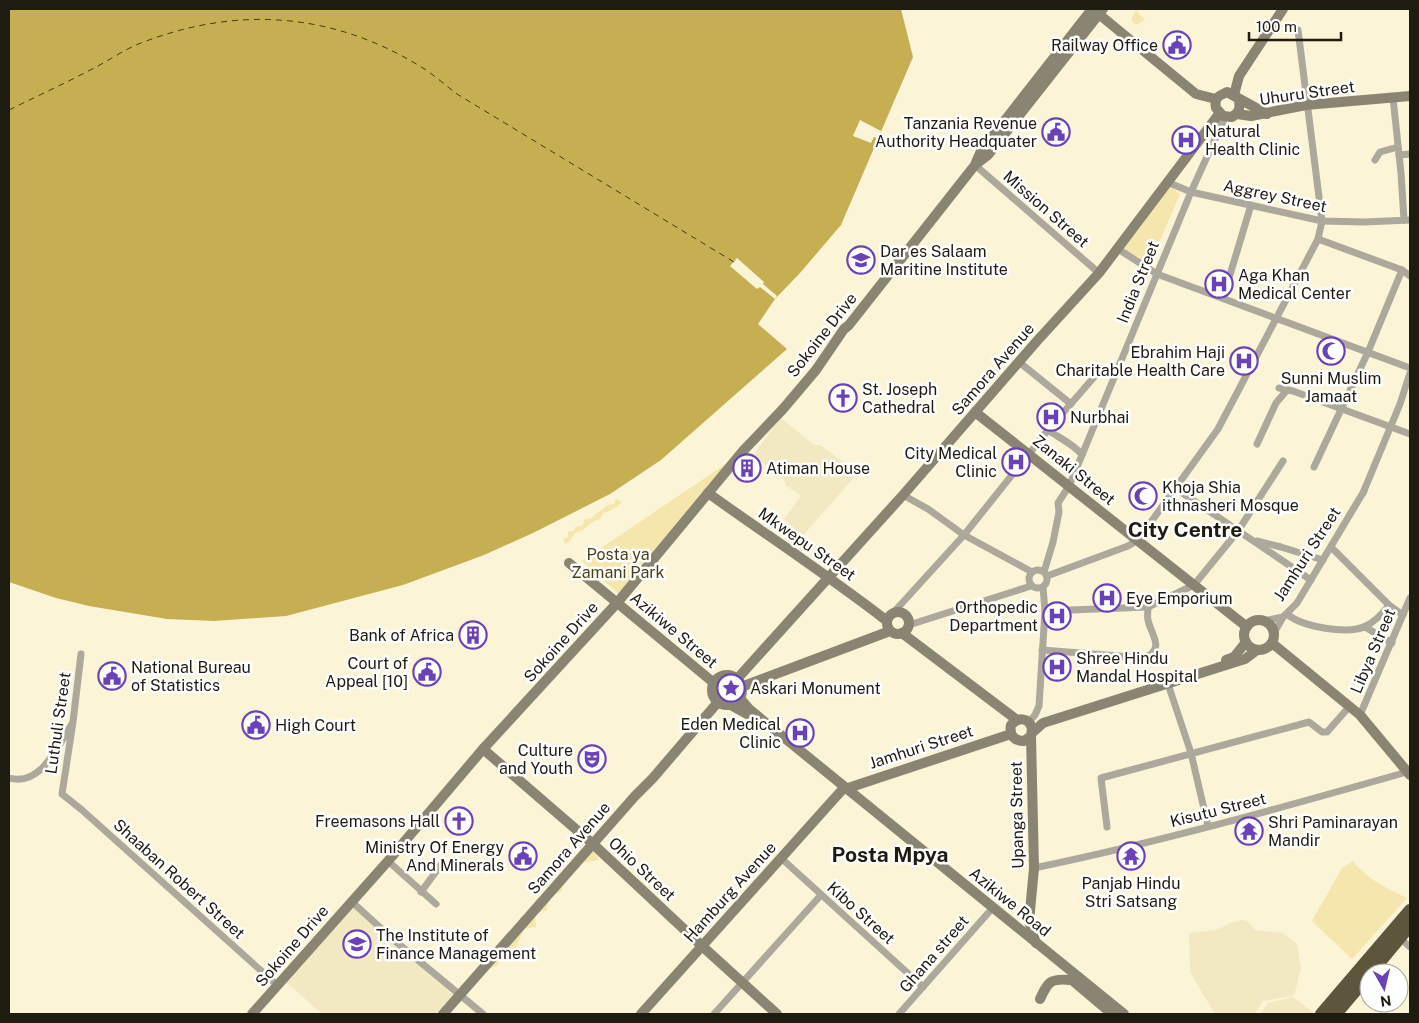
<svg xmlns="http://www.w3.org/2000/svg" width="1419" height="1023" font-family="'Public Sans',sans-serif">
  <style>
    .built { fill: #f2e8c2 }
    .green { fill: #f5e6ae }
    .water { fill: #c6ae52 }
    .pier { fill: #fcf4d6 }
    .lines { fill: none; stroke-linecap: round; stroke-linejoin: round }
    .ferry { stroke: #453b14; stroke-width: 1; stroke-dasharray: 6 5; stroke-linecap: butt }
    .street { stroke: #aca99c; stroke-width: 7 }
    .secondary { stroke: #8a8573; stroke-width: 10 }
    .highway { stroke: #5d563c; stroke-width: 12 }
    .labels { text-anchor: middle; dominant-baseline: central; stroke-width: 5; stroke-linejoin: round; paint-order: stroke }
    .poi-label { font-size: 16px; fill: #1e1b10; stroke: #fff; text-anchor: start }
    .street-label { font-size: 16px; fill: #1e1b10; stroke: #fff }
    .park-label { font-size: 16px; fill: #4a3f18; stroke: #fff }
    .district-label { font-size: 21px; font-weight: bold; fill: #1e1b10; stroke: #fff }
  </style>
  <rect width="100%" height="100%" fill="#fcf4d6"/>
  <g class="built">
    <polygon points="781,418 814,445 820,445 858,473 793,547 785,539 788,536 790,537 796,530 784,519 801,496 785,485 785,481 753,455"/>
    <polygon points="352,906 453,995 435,1014 322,1014 285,981"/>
    <polygon points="1242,920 1247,921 1255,930 1283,933 1297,944 1301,968 1296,989 1293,996 1263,1001 1255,1014 1215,1014 1190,972 1189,933 1216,930 1233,922"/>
    <polygon points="1293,997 1313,1012 1311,1014 1260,1014 1268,1003"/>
  </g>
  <g class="green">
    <polygon points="1136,10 1145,20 1136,25 1131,20"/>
    <polygon points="1169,186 1180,194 1149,266 1122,249"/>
    <polygon points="733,459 620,595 582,561"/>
    <path d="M616 499 622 502C619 506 609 512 603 513L600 519C590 521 585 531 575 533L568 543 565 544 563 539 568 537V532L574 531 575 527 582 526 585 519 592 518C596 512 603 511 607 505L614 504Z"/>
    <polygon points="587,846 597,850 598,860 583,863 565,883 561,892 549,895 547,910 535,914 536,927 524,929 516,948 505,950 497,966 482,970 479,981 467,985 465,981 481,966 490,953 502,947 505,935 520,926 520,917 534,910 535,900 548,891"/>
    <path d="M1353 861C1368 880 1385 887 1407 898L1352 959 1312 921 1342 868Z"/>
  </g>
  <polygon class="water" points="9,9 901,9 913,57 841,225 800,273 775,299 758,324 787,349 661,460 610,494 535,532 484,555 403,585 286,616 214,621 167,619 89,606 56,598 9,582"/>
  <g class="pier">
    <polygon points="860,120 881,131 878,138 874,137 871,143 853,136"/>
    <polygon points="737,258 764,282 763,284 777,296 775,299 760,287 757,289 730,266"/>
  </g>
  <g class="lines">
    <path class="ferry" d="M9 110C37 96 66 83 94 68 110 60 125 49 141 43 236 6 330 12 418 65 432 73 445 85 457 94L734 262"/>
    <g class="street">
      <polyline points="1393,98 1401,173 1404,220"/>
      <polyline points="1399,155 1410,154"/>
      <polyline points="1375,160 1380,152 1398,147"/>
      <polyline points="975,165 1099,273"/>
      <polyline points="1167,182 1191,192 1322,221 1364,222 1410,220"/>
      <polyline points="1318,239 1402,270 1410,276"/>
      <polyline points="1118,249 1157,274 1410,368"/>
      <polyline points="1223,298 1251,205"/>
      <polyline points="1019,362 1071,404"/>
      <polyline points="1279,388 1293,391 1410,434"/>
      <path d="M1048 430C1059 438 1074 444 1082 455"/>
      <polyline points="1257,444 1276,403 1287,390"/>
      <polyline points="1314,467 1368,352 1402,270"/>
      <polyline points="1175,488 1311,580"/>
      <polyline points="1363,493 1400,404 1410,373"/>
      <polyline points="903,495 928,509 964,535 1032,572"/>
      <polyline points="1257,541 1281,547 1323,560"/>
      <polyline points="1331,547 1389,605 1403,615"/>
      <circle cx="1038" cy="579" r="9"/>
      <polyline points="1044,572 1053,542 1059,512 1058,503 1069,486 1082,455 1191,192 1225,117"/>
      <polyline points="1047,576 1128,546 1138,540 1218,429 1318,239 1322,221 1298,30"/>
      <polyline points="1045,611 1148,607 1194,585 1238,531 1283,461"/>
      <polyline points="893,613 964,535 1048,430 1095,376"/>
      <path d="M1287 614C1302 627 1348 635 1366 626 1376 621 1383 613 1389 605"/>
      <polyline points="1263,621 1283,617"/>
      <polyline points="909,625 1031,586"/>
      <polyline points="1365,627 1392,643"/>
      <polyline points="1274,633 1283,617 1297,603 1364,491"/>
      <path d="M1042 650 1144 658C1166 649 1151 635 1148 620 1147 616 1148 611 1148 607"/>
      <polyline points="81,654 73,722 62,794 82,810 277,985"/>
      <polyline points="1167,681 1191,753 1208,826"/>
      <polyline points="1360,715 1410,598"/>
      <polyline points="1029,722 1035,715 1039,706 1045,611 1043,587"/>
      <path d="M9 778C41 787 57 747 72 724"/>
      <polyline points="1107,827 1101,778 1309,722 1322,732 1327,732 1349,707"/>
      <polyline points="781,858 923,987"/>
      <polyline points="388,861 436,904"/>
      <path d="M1034 868C1160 842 1284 807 1407 772"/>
      <polyline points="421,892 443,862"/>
      <polyline points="351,901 395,941 483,1014"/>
      <polyline points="1400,938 1410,947"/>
      <polyline points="714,1014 821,895"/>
      <polyline points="899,1014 989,912"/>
    </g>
    <g class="secondary">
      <polyline points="1095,11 1196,94 1216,99"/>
      <polyline points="1234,95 1239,76 1283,9"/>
      <path d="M1239 100C1240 108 1240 112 1232 117L1223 116 1216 108C1214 98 1218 96 1227 92L1267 114"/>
      <polyline points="1237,114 1251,116 1306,105 1410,96"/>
      <polyline points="976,164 988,155 1103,9"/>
      <polyline points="975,412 1247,627"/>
      <path d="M708 493C768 536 829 576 887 621"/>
      <polyline points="569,563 714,683"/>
      <circle cx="898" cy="623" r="11"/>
      <circle cx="1259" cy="635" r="15"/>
      <polyline points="902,633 1017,720"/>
      <polyline points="1272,643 1360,715 1410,775"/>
      <polyline points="1226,660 1234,657 1246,642"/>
      <circle cx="727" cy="690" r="15"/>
      <polyline points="737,679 903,495 1037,341 1099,273 1219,114"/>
      <polyline points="741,687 890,631"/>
      <polyline points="739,697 749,709 1124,1014"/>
      <polyline points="729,704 751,716"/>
      <polyline points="1033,732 1043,723 1245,659 1257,650"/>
      <path d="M1031 736 1024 741C1014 741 1009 735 1011 725 1018 717 1028 717 1032 728L1031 736 1034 868 1029 922 1036 943"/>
      <polyline points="483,749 593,844 702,946 777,1014"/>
      <polyline points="1073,981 1112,1014"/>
      <path d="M1040 999C1048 982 1050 978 1070 980"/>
      <polyline points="252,1014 388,861 483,749 617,603 743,451 783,409 816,370 844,329 849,325 975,165 981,151 1092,9"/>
      <polyline points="443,1014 635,796 653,778 718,702"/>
      <polyline points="641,1014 842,790 1011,734"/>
    </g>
    <g class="highway">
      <polyline points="1371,973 1410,926"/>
      <polyline points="1321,1014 1410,910"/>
      <polyline points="1336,1014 1369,975"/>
    </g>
  </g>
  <defs>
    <g id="civic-ring" transform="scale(1.4375)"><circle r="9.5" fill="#fff" stroke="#6a41b9" stroke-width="1.5"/><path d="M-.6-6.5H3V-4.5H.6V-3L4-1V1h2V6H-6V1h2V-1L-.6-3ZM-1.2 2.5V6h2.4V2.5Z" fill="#6a41b9"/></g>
    <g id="hospital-ring" transform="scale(1.4375)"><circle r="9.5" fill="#fff" stroke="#6a41b9" stroke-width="1.5"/><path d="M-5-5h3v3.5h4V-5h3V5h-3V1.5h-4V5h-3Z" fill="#6a41b9"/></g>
    <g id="university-ring" transform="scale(1.4375)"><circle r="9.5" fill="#fff" stroke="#6a41b9" stroke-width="1.5"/><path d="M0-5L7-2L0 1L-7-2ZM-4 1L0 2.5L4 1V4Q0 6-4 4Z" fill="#6a41b9"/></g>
    <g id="mosque-ring" transform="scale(1.4375)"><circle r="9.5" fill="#fff" stroke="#6a41b9" stroke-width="1.5"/><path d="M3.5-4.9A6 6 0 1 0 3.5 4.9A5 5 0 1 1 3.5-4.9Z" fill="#6a41b9"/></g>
    <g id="church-ring" transform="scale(1.4375)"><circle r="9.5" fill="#fff" stroke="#6a41b9" stroke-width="1.5"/><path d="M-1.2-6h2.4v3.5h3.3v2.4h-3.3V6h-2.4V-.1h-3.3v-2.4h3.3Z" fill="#6a41b9"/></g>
    <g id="building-ring" transform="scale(1.4375)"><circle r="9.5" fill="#fff" stroke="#6a41b9" stroke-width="1.5"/><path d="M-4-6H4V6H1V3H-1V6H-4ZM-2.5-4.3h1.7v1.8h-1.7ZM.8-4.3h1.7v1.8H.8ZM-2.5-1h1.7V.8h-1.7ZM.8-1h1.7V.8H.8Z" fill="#6a41b9"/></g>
    <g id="sight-ring" transform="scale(1.4375)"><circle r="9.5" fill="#fff" stroke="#6a41b9" stroke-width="1.5"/><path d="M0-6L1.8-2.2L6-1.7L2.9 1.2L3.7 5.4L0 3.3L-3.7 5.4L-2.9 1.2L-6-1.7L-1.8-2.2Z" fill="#6a41b9"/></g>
    <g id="theatre-ring" transform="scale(1.4375)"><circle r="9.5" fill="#fff" stroke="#6a41b9" stroke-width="1.5"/><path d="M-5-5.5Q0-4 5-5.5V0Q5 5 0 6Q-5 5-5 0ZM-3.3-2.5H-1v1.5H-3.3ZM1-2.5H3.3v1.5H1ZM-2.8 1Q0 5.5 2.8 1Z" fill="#6a41b9"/></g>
    <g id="temple-ring" transform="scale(1.4375)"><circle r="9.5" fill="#fff" stroke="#6a41b9" stroke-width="1.5"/><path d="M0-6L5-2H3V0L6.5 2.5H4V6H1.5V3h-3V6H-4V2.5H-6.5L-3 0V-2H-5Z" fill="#6a41b9"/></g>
  </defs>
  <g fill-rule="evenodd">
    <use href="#civic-ring" x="1177" y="45"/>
    <use href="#civic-ring" x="1056" y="132"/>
    <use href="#hospital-ring" x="1186" y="140"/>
    <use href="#university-ring" x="861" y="260"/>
    <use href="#hospital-ring" x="1219" y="284"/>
    <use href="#mosque-ring" x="1331" y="351"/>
    <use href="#hospital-ring" x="1244" y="361"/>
    <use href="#church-ring" x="843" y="398"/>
    <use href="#hospital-ring" x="1051" y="417"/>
    <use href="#hospital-ring" x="1016" y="462"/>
    <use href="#building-ring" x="747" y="468"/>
    <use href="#mosque-ring" x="1143" y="496"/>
    <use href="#hospital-ring" x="1107" y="598"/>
    <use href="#hospital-ring" x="1057" y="616"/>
    <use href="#building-ring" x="473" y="635"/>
    <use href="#hospital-ring" x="1057" y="667"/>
    <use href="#civic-ring" x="427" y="672"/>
    <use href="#civic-ring" x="112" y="676"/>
    <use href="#sight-ring" x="731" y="688"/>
    <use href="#civic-ring" x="256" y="725"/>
    <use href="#hospital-ring" x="800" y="733"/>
    <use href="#theatre-ring" x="592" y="759"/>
    <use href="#church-ring" x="459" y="821"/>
    <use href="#temple-ring" x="1249" y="831"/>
    <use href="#civic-ring" x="523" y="856"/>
    <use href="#temple-ring" x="1131" y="856"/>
    <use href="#university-ring" x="357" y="944"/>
  </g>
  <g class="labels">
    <g class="poi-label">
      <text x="1158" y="45" text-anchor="end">Railway Office</text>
      <text x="1037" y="123" text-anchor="end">Tanzania Revenue<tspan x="1037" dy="18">Authority Headquater</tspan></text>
      <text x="1205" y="131">Natural<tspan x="1205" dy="18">Health Clinic</tspan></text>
      <text x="880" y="251">Dar es Salaam<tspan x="880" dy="18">Maritine Institute</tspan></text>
      <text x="1238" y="275">Aga Khan<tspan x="1238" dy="18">Medical Center</tspan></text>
      <text x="1225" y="352" text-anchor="end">Ebrahim Haji<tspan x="1225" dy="18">Charitable Health Care</tspan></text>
      <text x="1331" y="378" text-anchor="middle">Sunni Muslim<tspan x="1331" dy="18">Jamaat</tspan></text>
      <text x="862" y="389">St. Joseph<tspan x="862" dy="18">Cathedral</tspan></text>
      <text x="1070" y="417">Nurbhai</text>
      <text x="997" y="453" text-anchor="end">City Medical<tspan x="997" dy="18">Clinic</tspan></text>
      <text x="766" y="468">Atiman House</text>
      <text x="1162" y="487">Khoja Shia<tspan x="1162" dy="18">ithnasheri Mosque</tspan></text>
      <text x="1126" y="598">Eye Emporium</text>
      <text x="1038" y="607" text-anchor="end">Orthopedic<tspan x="1038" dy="18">Department</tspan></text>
      <text x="454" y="635" text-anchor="end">Bank of Africa</text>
      <text x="1076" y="658">Shree Hindu<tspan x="1076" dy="18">Mandal Hospital</tspan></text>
      <text x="408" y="663" text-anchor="end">Court of<tspan x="408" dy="18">Appeal [10]</tspan></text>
      <text x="131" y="667">National Bureau<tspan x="131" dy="18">of Statistics</tspan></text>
      <text x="750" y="688">Askari Monument</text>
      <text x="781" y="724" text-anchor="end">Eden Medical<tspan x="781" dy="18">Clinic</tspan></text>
      <text x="275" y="725">High Court</text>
      <text x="573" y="750" text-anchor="end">Culture<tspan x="573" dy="18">and Youth</tspan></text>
      <text x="440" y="821" text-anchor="end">Freemasons Hall</text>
      <text x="1268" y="822">Shri Paminarayan<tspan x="1268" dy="18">Mandir</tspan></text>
      <text x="504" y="847" text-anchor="end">Ministry Of Energy<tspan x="504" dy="18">And Minerals</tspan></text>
      <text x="1131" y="883" text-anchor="middle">Panjab Hindu<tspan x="1131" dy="18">Stri Satsang</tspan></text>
      <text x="376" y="935">The Institute of<tspan x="376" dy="18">Finance Management</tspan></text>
    </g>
    <g class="street-label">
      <text transform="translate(1307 93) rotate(-8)">Uhuru Street</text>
      <text transform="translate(1275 196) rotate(12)">Aggrey Street</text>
      <text transform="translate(1046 209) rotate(41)">Mission Street</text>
      <text transform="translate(1138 282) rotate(-68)">India Street</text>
      <text transform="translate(822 335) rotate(-52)">Sokoine Drive</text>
      <text transform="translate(993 369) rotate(-49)">Samora Avenue</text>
      <text transform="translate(1074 470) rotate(39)">Zanaki Street</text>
      <text transform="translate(807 544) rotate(35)">Mkwepu Street</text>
      <text transform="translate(1307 554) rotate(-57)">Jamhuri Street</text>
      <text transform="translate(674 630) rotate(40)">Azikiwe Street</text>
      <text transform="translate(561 642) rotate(-48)">Sokoine Drive</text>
      <text transform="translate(1373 651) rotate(-67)">Libya Street</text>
      <text transform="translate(58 723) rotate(-82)">Luthuli Street</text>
      <text transform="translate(921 747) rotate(-18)">Jamhuri Street</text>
      <text transform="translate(1218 810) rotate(-14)">Kisutu Street</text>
      <text transform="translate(1017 815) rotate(-91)">Upanga Street</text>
      <text transform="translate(569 848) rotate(-49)">Samora Avenue</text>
      <text transform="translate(642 869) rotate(43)">Ohio Street</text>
      <text transform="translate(179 879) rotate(42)">Shaaban Robert Street</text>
      <text transform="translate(730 892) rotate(-48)">Hamburg Avenue</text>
      <text transform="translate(1010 902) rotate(39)">Azikiwe Road</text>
      <text transform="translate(861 913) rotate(42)">Kibo Street</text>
      <text transform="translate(292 946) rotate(-49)">Sokoine Drive</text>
      <text transform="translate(934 954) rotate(-49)">Ghana street</text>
    </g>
    <g class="park-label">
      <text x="618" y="554">Posta ya<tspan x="618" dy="18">Zamani Park</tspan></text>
    </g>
    <g class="district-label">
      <text x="1185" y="529">City Centre</text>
      <text x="890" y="854">Posta Mpya</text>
    </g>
  </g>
  <rect width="1419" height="1023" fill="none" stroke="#1e1b10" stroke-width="20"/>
  <g transform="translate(1384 988) rotate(172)"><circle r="24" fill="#ffffff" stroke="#a5a49f"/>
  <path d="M0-4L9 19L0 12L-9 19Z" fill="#6a41b9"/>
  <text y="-8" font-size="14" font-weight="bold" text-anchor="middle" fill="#1e1b10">N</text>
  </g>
  <path d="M1249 32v8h92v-8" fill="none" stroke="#1e1b10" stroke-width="2.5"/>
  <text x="1256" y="32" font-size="15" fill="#1e1b10" stroke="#ffffff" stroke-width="4" paint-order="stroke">100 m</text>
</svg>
